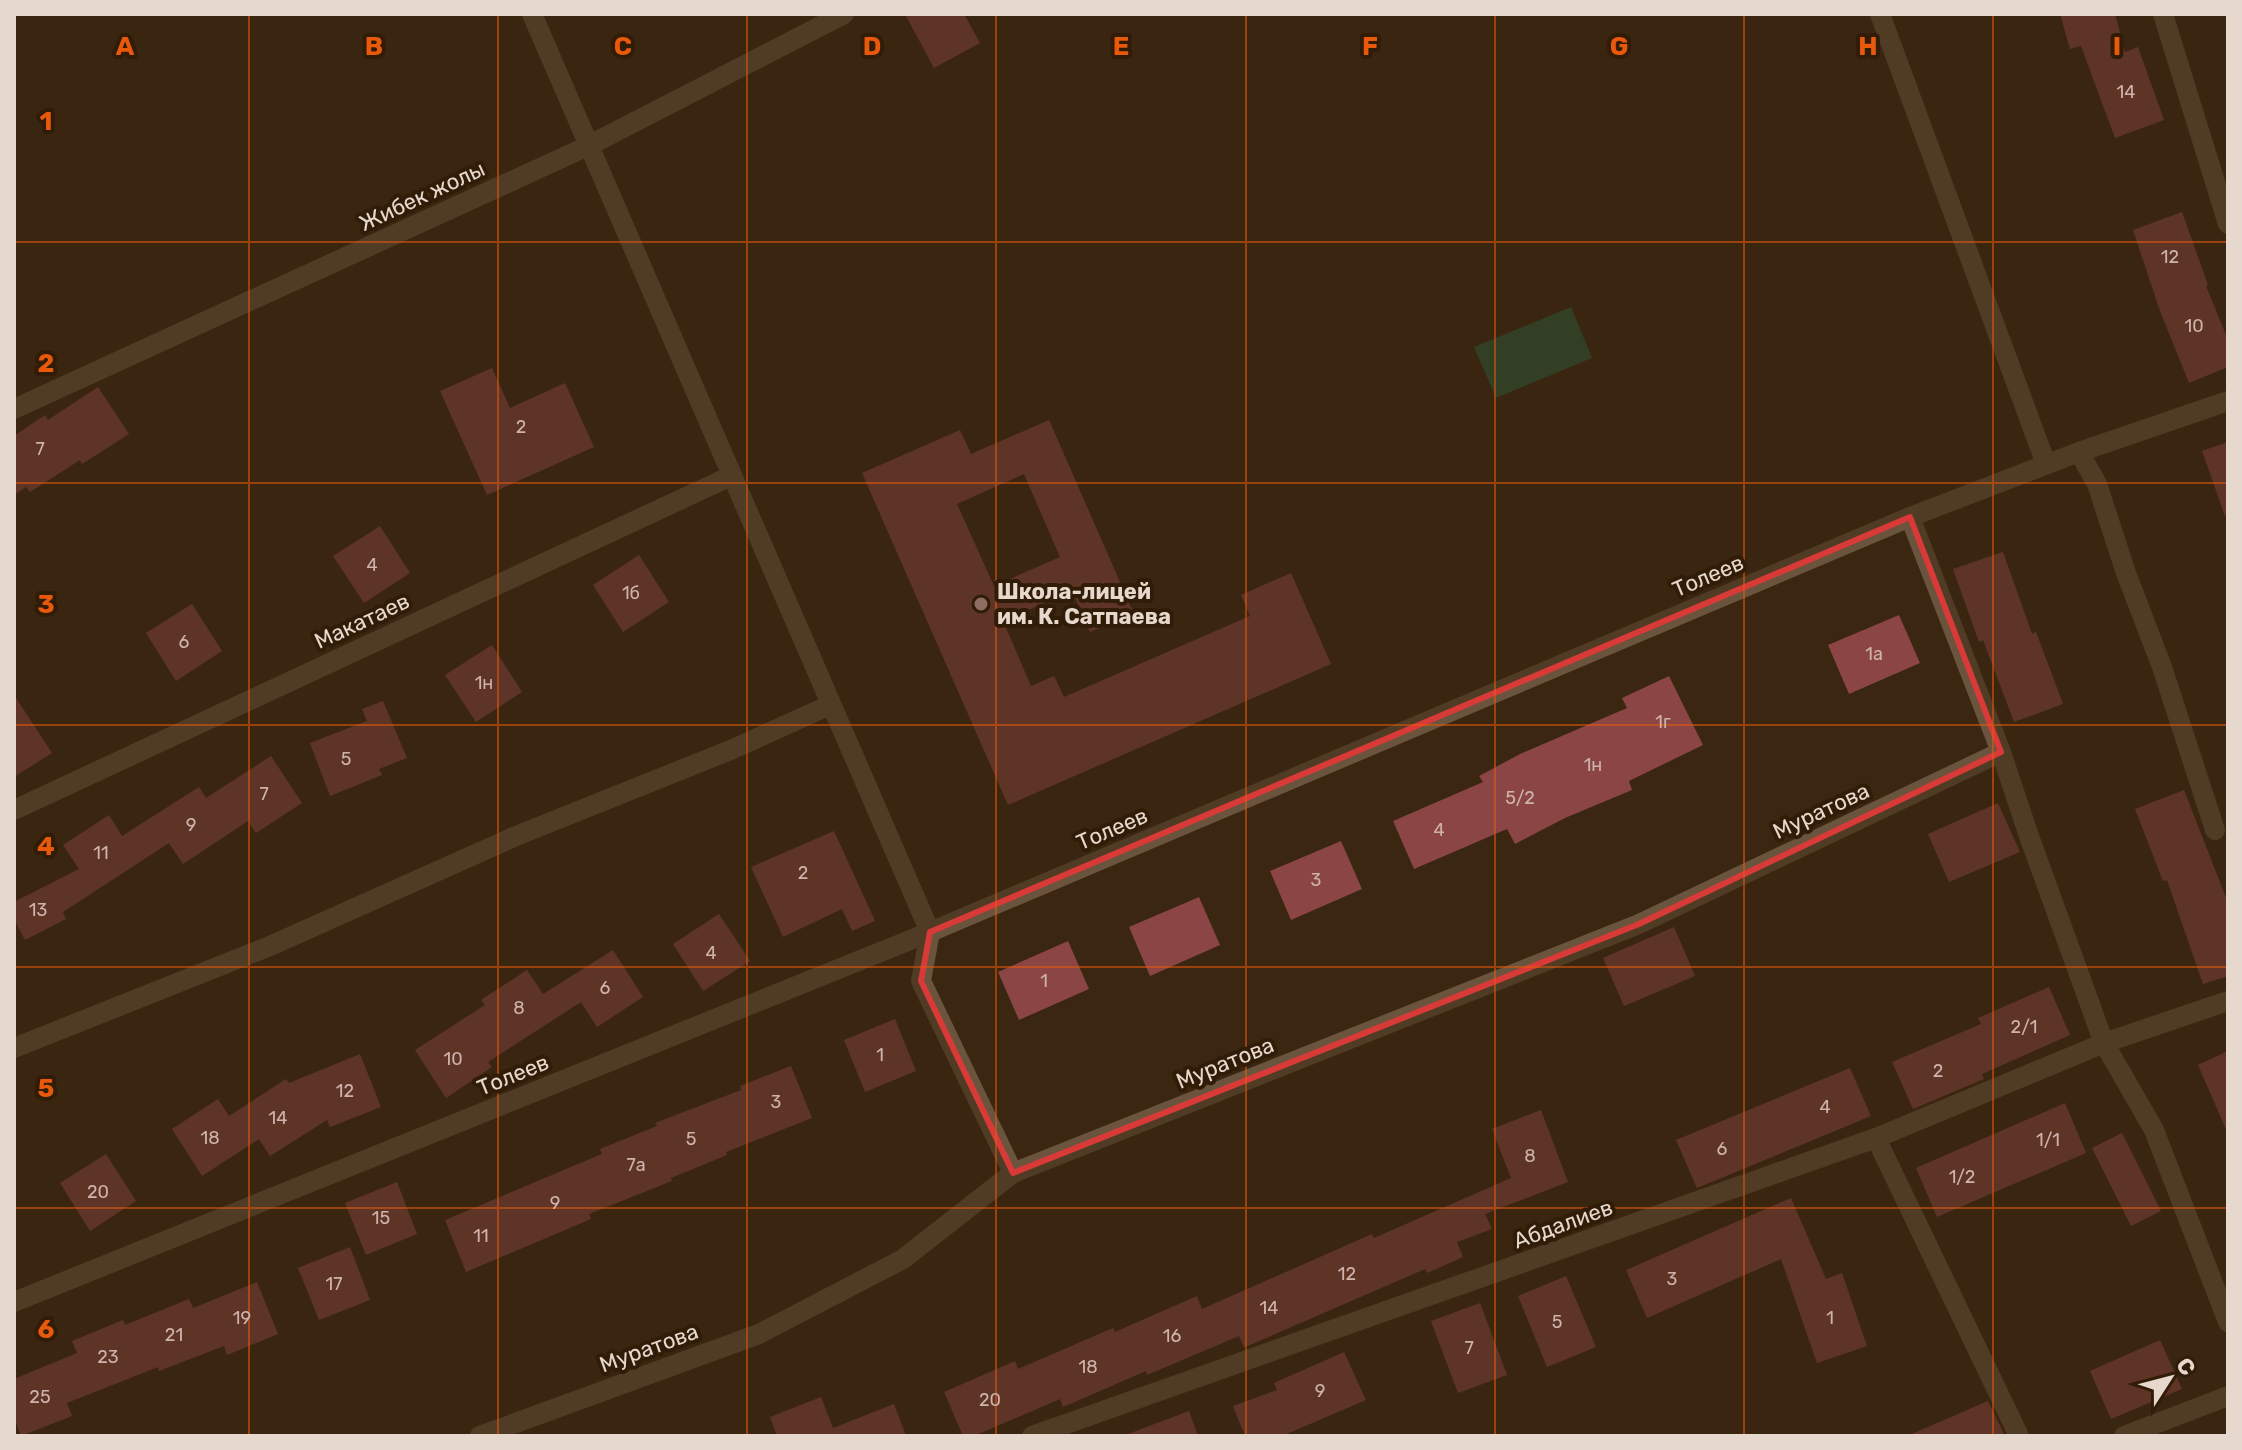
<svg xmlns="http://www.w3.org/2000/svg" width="2242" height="1450" font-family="Rubik,sans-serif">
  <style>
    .green { fill: #2a5e3d }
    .building { fill: #8a4544; fill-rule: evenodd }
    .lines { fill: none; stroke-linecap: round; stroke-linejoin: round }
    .street { stroke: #6a543d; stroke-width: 20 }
    .marked { fill: none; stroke: #d83a38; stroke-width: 6; stroke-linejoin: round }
    .grid { fill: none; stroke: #e8590c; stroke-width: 2; stroke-opacity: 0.55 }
    .education-dot { fill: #8d6e63; stroke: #301c07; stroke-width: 3 }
    .labels { text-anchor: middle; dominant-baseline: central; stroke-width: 8; stroke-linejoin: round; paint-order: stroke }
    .number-label { font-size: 18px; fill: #cfb3aa }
    .street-label { font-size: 22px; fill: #e6d8cc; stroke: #301c07 }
    .poi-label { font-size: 22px; font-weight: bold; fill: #e6d8cc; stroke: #301c07; text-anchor: start }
    .grid-label { font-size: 26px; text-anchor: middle; font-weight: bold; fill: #e8590c; stroke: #301c07; stroke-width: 8; stroke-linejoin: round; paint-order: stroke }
  </style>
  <rect width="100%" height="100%" fill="#3a2611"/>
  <polygon class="green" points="1571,307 1592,358 1496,398 1474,347"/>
  <g class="building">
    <polygon points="905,14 964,14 980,43 934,68"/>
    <polygon points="2060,14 2115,14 2125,52 2138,47 2164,120 2115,138 2081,46 2070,49"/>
    <polygon points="2182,212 2208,285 2206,286 2228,340 2228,367 2189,383 2160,311 2133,230"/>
    <polygon points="492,368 510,408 565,383 594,447 487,495 440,391"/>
    <polygon points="98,387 129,434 82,464 80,460 30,492 26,487 14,495 14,436 45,415 48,420"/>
    <path d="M1049 420 1134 614 1090 632 1072 591 1003 621 1031 686 1054 676 1064 697 1250 616 1241 595 1291 573 1331 664 1008 805 862 473 960 430 971 454ZM1024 474 1060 557 994 586 957 504Z"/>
    <polygon points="2228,442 2228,516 2225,516 2202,451"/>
    <polygon points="380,526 410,573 364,603 333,556"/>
    <polygon points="2003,552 2032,634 2036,632 2063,704 2014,722 1983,640 1979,642 1953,569"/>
    <polygon points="639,555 669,602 623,632 593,585"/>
    <polygon points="192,604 222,651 176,681 146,633"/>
    <polygon points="1899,615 1920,663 1849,694 1828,645"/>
    <polygon points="492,645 522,692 476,722 445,675"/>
    <polygon points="1669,676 1703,745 1629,781 1632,790 1565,818 1515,844 1507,829 1414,869 1393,821 1483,782 1479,776 1520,754 1627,708 1622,698"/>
    <polygon points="14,695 52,753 14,777"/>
    <polygon points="383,701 407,758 379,769 382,775 330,796 310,743 367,721 362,709"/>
    <polygon points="271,756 302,803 256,833 248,821 183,864 169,843 63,912 66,919 25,940 14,919 14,902 79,869 63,845 109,815 122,836 199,787 206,798"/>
    <polygon points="2184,790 2228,903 2228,976 2203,984 2167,880 2163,881 2135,809"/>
    <polygon points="1998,803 2020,852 1949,882 1928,834"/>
    <polygon points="834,831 875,921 852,931 842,909 783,937 751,867"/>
    <polygon points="1341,841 1362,889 1291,920 1270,871"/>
    <polygon points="1199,897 1220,945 1150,976 1129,927"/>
    <polygon points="719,914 750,961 703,991 673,944"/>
    <polygon points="1674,927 1695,976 1624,1006 1603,958"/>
    <polygon points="1068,941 1089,989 1019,1020 998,972"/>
    <polygon points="613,950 643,997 597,1027 581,1002 488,1062 492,1067 446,1098 415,1050 485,1005 481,1000 527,970 543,994"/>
    <polygon points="2049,987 2070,1035 1982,1074 1984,1079 1913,1109 1892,1062 1981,1024 1978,1018"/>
    <polygon points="895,1019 916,1071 865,1092 844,1040"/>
    <polygon points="2228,1051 2228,1134 2198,1065"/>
    <polygon points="360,1054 381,1107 330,1127 327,1120 270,1156 259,1139 202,1176 172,1129 218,1099 229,1116 286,1079 289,1083"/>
    <polygon points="791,1066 812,1118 726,1152 727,1155 671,1178 672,1181 589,1214 591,1219 466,1272 445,1220 602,1154 600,1149 657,1126 655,1123 741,1090 740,1086"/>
    <polygon points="1850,1068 1871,1116 1697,1188 1676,1140"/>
    <polygon points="2065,1103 2086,1153 1937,1217 1916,1168"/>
    <polygon points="1541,1110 1568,1182 1485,1214 1492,1229 1457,1242 1463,1257 1427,1273 1425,1269 1250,1345 1244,1347 1239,1336 1147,1375 1146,1371 1063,1407 1060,1399 974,1436 963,1436 944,1392 1015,1361 1018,1369 1113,1328 1115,1332 1197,1296 1202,1309 1372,1234 1374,1238 1511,1178 1492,1129"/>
    <polygon points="2122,1133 2161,1211 2131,1226 2092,1148"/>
    <polygon points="106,1154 136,1201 90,1231 60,1183"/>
    <polygon points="397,1182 417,1234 366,1255 345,1203"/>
    <polygon points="1791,1198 1826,1279 1842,1273 1867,1346 1817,1363 1781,1259 1647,1318 1626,1270"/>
    <polygon points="350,1247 370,1300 319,1320 298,1268"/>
    <polygon points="1566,1276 1596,1347 1547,1367 1518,1296"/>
    <polygon points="257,1282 278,1334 227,1355 224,1346 159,1371 158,1367 67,1403 72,1416 21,1436 14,1418 14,1379 77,1353 72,1341 123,1320 125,1325 189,1299 193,1308"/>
    <polygon points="1480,1303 1507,1375 1458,1393 1431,1321"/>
    <polygon points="2160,1340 2182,1389 2111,1419 2090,1371"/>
    <polygon points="1344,1352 1366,1400 1282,1436 1245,1436 1233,1406 1277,1390 1274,1383"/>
    <polygon points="821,1397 833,1428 894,1404 906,1436 777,1436 770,1417"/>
    <polygon points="1988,1401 2005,1436 1907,1436"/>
    <polygon points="1189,1411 1198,1436 1128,1436 1128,1434"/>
  </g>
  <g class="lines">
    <g class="street">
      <polyline points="532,14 930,932 921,981 1013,1173"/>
      <polyline points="1880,14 2046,464"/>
      <polyline points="2163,14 2228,224"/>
      <polyline points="14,409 588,146 844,14"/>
      <polyline points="2079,452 2097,484 2126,573 2162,667 2215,830"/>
      <polyline points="1910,517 2001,752 2030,839 2104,1043 2154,1130 2228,1322"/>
      <polyline points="14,810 731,476"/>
      <polyline points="14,1048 270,946 516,836 733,749 830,705"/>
      <polyline points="1876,1138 2019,1436"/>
      <polyline points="14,1302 930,932 1910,517 2079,452 2228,401"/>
      <polyline points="480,1436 759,1334 903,1259 1013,1173 1639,924 2001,752"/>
      <polyline points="1032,1436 1876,1138 2104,1043 2228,1001"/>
      <polyline points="2124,1436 2228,1396"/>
    </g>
  </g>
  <path d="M0 0H2242V1450H0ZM1910 517 2001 752 1639 924 1013 1173 921 981 930 932Z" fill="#3a2611" fill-opacity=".55" fill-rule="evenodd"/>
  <path class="marked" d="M1910 517 2001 752 1639 924 1013 1173 921 981 930 932Z"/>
  <path class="grid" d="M249 14V1436M498 14V1436M747 14V1436M996 14V1436M1246 14V1436M1495 14V1436M1744 14V1436M1993 14V1436M14 242H2228M14 483H2228M14 725H2228M14 967H2228M14 1208H2228"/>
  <circle class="education-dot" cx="981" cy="604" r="8"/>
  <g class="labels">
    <g class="number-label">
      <text x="2126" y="92">14</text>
      <text x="2170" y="257">12</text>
      <text x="2194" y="326">10</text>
      <text x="521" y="427">2</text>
      <text x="40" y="449">7</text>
      <text x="372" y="565">4</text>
      <text x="631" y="593">1б</text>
      <text x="184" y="642">6</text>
      <text x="1874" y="654">1а</text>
      <text x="484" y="683">1н</text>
      <text x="1663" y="722">1г</text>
      <text x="346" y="759">5</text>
      <text x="1593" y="765">1н</text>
      <text x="264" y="794">7</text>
      <text x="1520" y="798">5/2</text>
      <text x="191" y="825">9</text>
      <text x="1439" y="830">4</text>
      <text x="101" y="853">11</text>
      <text x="803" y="873">2</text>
      <text x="1316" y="880">3</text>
      <text x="38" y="910">13</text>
      <text x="711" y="953">4</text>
      <text x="1044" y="981">1</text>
      <text x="605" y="988">6</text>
      <text x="519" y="1008">8</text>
      <text x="2024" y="1027">2/1</text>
      <text x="880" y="1055">1</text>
      <text x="453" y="1059">10</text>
      <text x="1938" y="1071">2</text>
      <text x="345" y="1091">12</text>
      <text x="776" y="1102">3</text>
      <text x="1825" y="1107">4</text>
      <text x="278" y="1118">14</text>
      <text x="210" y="1138">18</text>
      <text x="691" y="1139">5</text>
      <text x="2048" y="1140">1/1</text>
      <text x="1722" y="1149">6</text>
      <text x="1530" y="1156">8</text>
      <text x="636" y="1165">7а</text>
      <text x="1962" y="1177">1/2</text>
      <text x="98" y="1192">20</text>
      <text x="555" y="1203">9</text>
      <text x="381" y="1218">15</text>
      <text x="481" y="1236">11</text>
      <text x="1347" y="1274">12</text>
      <text x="1672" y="1279">3</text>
      <text x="334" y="1284">17</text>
      <text x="1269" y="1308">14</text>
      <text x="242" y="1318">19</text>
      <text x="1830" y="1318">1</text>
      <text x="1557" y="1322">5</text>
      <text x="174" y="1335">21</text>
      <text x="1172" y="1336">16</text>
      <text x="1469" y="1348">7</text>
      <text x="108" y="1357">23</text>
      <text x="1088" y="1367">18</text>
      <text x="1320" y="1391">9</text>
      <text x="40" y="1397">25</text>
      <text x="990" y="1400">20</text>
    </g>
    <g class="street-label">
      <text transform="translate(422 196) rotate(-25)">Жибек жолы</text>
      <text transform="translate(1708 576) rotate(-23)">Толеев</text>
      <text transform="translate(362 621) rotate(-25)">Макатаев</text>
      <text transform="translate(1821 811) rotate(-25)">Муратова</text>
      <text transform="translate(1112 829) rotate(-23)">Толеев</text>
      <text transform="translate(1225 1063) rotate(-22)">Муратова</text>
      <text transform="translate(513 1075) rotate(-22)">Толеев</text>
      <text transform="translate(1563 1224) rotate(-20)">Абдалиев</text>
      <text transform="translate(649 1348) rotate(-20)">Муратова</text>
    </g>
    <g class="poi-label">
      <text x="997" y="591">Школа-лицей<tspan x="997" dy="25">им. К. Сатпаева</tspan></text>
    </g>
  </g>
  <g class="grid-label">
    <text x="125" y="55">A</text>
    <text x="374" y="55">B</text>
    <text x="623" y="55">C</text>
    <text x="872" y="55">D</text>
    <text x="1121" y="55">E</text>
    <text x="1370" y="55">F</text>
    <text x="1619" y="55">G</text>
    <text x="1868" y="55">H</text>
    <text x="2117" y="55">I</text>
    <text x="46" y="130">1</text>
    <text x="46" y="372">2</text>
    <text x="46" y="613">3</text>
    <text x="46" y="855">4</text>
    <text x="46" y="1097">5</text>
    <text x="46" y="1338">6</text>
  </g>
  <rect width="2242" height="1450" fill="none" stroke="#e6d8cc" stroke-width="32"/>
  <g transform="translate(2170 1378) rotate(54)" stroke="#301c07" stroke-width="6" paint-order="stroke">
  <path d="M0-6L14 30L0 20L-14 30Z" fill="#e6d8cc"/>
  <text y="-12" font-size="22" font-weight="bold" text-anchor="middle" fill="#e6d8cc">С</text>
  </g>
</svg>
